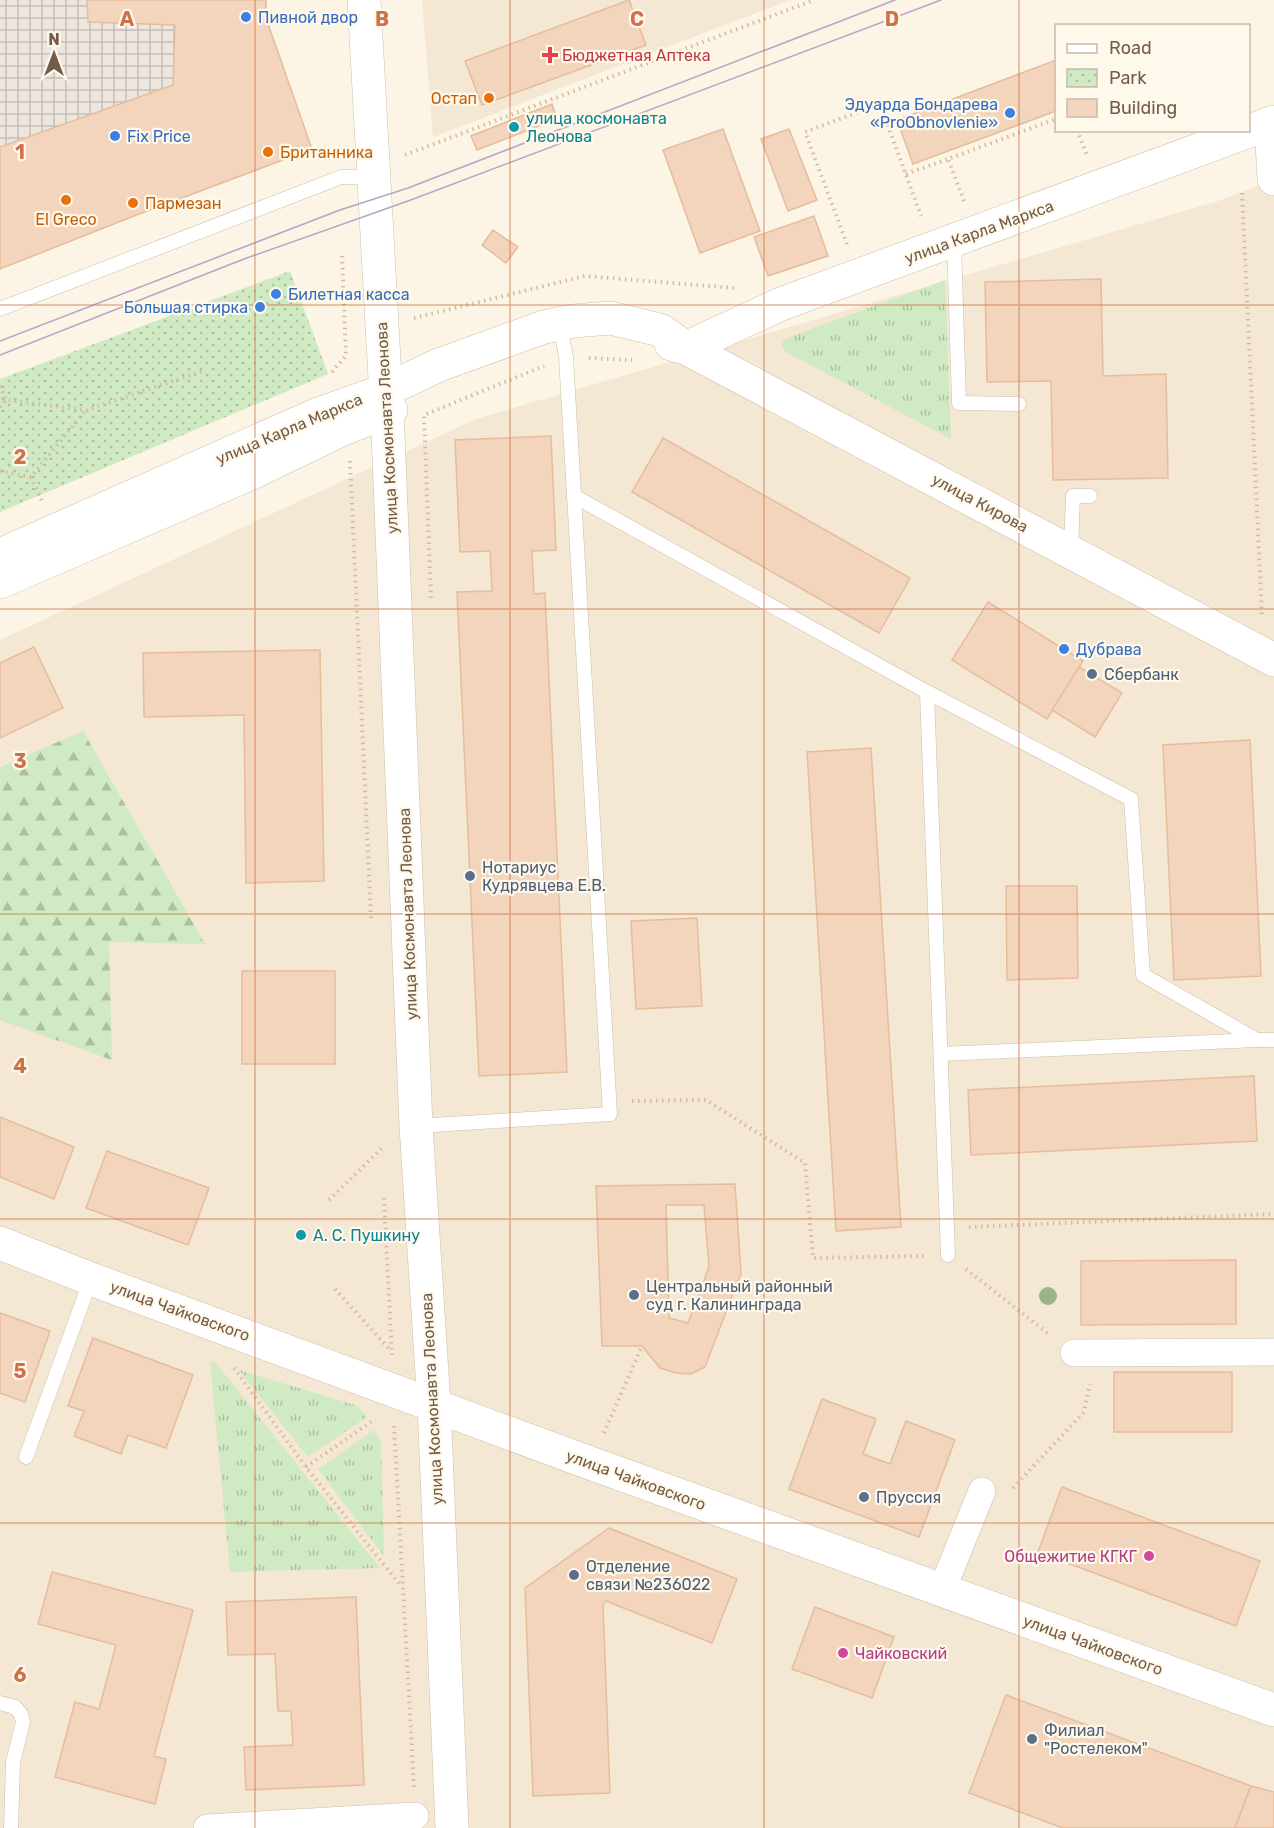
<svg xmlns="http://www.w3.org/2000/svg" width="1274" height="1828" font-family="Rubik,sans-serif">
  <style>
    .residential { fill: #f4e7d3 }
    .industrial { fill: url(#industrial-grid) }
    .grass { fill: url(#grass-tufts) }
    .forest { fill: url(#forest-firs) }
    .park { fill: url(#park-dots) }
    .building { fill: #f2d5bc; stroke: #e5bd9c; stroke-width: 1.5; fill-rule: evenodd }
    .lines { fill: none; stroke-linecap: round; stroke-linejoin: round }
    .lane-casing { stroke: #cebdab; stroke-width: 15 }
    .street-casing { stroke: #cebdab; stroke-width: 28 }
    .secondary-casing { stroke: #d1bea8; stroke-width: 34 }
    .path { stroke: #d7b99f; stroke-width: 4; stroke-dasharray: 1.5 4.5; stroke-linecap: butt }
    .lane { stroke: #fff; stroke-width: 14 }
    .street { stroke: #fff; stroke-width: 27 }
    .secondary { stroke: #fff; stroke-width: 33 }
    .tram { stroke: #b8a3c6; stroke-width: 1.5 }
    .tree { fill: #9cb28b }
    .grid { fill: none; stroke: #d07249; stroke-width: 1.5; stroke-opacity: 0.55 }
    .shop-dot { fill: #3f7fe0; stroke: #fff9eb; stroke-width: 2 }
    .health-dot { fill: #e0444e; stroke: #fff9eb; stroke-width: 2 }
    .food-dot { fill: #e8710a; stroke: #fff9eb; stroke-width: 2 }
    .culture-dot { fill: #0f9aa8; stroke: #fff9eb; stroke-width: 2 }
    .service-dot { fill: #5c6f8a; stroke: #fff9eb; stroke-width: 2 }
    .hotel-dot { fill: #d1479c; stroke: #fff9eb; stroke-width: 2 }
    .labels { text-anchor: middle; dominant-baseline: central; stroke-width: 4.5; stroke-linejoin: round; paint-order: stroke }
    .shop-label { font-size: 16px; fill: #366cbe; stroke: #fff9eb; text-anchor: start }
    .health-label { font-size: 16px; fill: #be3a42; stroke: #fff9eb; text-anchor: start }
    .food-label { font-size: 16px; fill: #c56008; stroke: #fff9eb; text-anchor: start }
    .culture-label { font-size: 16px; fill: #0d838f; stroke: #fff9eb; text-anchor: start }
    .street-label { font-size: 16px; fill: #755c4a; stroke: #fff9eb }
    .service-label { font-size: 16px; fill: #4e5e75; stroke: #fff9eb; text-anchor: start }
    .hotel-label { font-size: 16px; fill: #b23c85; stroke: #fff9eb; text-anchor: end }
    .grid-label { font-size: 20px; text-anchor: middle; font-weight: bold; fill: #d07249; stroke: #fff9eb; stroke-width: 4.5; stroke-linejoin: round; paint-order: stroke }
  </style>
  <defs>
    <pattern id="industrial-grid" width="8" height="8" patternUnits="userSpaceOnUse" patternTransform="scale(1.5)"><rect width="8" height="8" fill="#ece6df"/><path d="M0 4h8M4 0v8" fill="none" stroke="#c4beb7"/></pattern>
    <pattern id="grass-tufts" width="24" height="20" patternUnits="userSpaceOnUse" patternTransform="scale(1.5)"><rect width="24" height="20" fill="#d0eac3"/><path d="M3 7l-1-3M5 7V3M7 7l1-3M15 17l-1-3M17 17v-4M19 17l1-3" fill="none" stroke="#adc1a0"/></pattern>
    <pattern id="forest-firs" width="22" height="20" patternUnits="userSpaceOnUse" patternTransform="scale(1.5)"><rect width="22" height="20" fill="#d0eac3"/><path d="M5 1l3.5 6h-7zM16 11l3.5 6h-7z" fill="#adc1a0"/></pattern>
    <pattern id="park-dots" width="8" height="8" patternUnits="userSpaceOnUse" patternTransform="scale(1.5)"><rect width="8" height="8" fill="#d0eac3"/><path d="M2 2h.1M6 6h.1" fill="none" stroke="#adc1a0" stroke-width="1.8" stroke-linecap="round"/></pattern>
  </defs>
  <rect width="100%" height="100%" fill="#fcf5e5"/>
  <g class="residential">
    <polygon points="422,0 790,0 433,137"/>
    <polygon points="1274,180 1274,1828 0,1828 0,640 476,419 1218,201"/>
  </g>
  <polygon class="industrial" points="0,0 266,0 266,18 312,149 134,216 0,269"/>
  <g class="grass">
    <polygon points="945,280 951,439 786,352 782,346 782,343 787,338"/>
    <polygon points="210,1362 215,1362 380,1568 230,1572"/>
    <polygon points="239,1370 358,1406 367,1417 308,1457"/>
    <polygon points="374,1430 381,1442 384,1556 318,1469"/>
  </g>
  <polygon class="forest" points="83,731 205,944 109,942 112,1060 0,1020 0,767"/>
  <polygon class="park" points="290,271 328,374 0,512 0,379"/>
  <g class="building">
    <polygon points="87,0 266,0 266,18 312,149 134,216 0,269 0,147 173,85 175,25 88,22"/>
    <polygon points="629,0 646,45 482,105 465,61"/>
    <polygon points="1056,60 1056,111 913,164 897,120"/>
    <polygon points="552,104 557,119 477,150 471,136"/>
    <polygon points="723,129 760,231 700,253 663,150"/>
    <polygon points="789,129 817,200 788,211 761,139"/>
    <polygon points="814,216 828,256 768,276 754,237"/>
    <polygon points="493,230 518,247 506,263 482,245"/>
    <polygon points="1101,279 1103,376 1166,374 1168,478 1053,480 1051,381 987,382 985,282"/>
    <polygon points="551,436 556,550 532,551 534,594 545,593 567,1072 479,1076 457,592 492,591 490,551 460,552 455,440"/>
    <polygon points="663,438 910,578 879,633 632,492"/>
    <polygon points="988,602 1083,661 1047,719 952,660"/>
    <polygon points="34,647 63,708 0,738 0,663"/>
    <polygon points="320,650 324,881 246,883 244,715 144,717 143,653"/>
    <polygon points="1079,667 1122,693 1095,737 1052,710"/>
    <polygon points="1250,740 1261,976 1174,980 1163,745"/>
    <polygon points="871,748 901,1227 836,1231 807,752"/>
    <polygon points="1006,886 1077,886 1078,978 1007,980"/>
    <polygon points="697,918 702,1006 636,1009 631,921"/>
    <rect x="242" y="971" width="93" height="93"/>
    <polygon points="1254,1076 1257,1141 971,1155 968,1090"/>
    <polygon points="0,1117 74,1147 54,1199 0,1177"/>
    <polygon points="107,1151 209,1188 188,1245 86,1208"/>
    <path d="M735 1184 741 1273 705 1367 691 1374 676 1373 660 1368 642 1346H602L596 1186ZM666 1205H704L709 1267 688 1323 669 1318Z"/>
    <polygon points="1236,1260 1236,1324 1081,1325 1081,1261"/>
    <polygon points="0,1313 50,1331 25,1402 0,1393"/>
    <polygon points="93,1338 193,1375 166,1448 128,1435 121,1454 74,1436 84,1411 68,1406"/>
    <rect x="1114" y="1372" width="118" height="60"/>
    <polygon points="822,1399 876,1419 863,1454 890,1464 906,1421 955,1440 919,1537 789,1489"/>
    <polygon points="1062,1487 1260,1561 1236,1626 1038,1552"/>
    <polygon points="609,1528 737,1579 712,1643 606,1601 603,1604 610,1793 533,1796 525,1588"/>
    <polygon points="52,1572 193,1610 154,1756 166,1759 155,1804 55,1777 75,1702 99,1709 116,1645 38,1624"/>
    <polygon points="356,1597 364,1785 246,1790 244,1747 293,1745 291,1711 278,1711 275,1654 228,1655 226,1602"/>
    <polygon points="815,1607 894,1637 872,1698 792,1669"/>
    <polygon points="1006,1695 1251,1786 1235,1828 1063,1828 969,1793"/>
    <polygon points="1251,1786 1274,1792 1274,1828 1235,1828"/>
  </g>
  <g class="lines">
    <g class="lane-casing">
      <g id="lane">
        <polyline points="954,241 959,403 1019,404"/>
        <polyline points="0,309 341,177 358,177 374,183"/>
        <polyline points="574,496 927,692 1131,799 1143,975 1257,1040 1274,1040"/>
        <polyline points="1071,551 1073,496 1090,496"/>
        <polyline points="927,692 948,1255"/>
        <polyline points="941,1054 1257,1040"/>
        <polyline points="416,1126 610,1114 566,357 563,341"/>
        <polyline points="26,1457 91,1279"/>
        <polyline points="0,1703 15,1707 21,1714 23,1722 13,1762 11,1828"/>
      </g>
    </g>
    <g class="street-casing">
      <g id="street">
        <polyline points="1074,1353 1274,1352"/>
        <polyline points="942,1590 982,1491"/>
        <polyline points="207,1828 415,1816"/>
      </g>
    </g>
    <g class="secondary-casing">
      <g id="secondary">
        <polyline points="364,0 388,433 416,1126 434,1405 452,1828"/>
        <polyline points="1271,123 1274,179"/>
        <polyline points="671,344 686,348 781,304 1274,122"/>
        <polyline points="0,555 316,415 386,390 439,365 544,327 573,321 610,318 660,330 686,348 1274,660"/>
        <polyline points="0,582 252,473 341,430 391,410"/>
        <polyline points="0,1243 91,1279 590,1463 1274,1710"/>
      </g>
    </g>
    <g class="path">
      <polyline points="1077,130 1088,158"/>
      <polyline points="405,155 814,0"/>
      <polyline points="906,174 948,159"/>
      <polyline points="1242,193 1262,617"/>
      <polyline points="964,201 948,159 1056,119"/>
      <polyline points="847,244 805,132 880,104 921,216"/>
      <polyline points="414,318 585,276 734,288"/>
      <polyline points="589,358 632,360"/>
      <polyline points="332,372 346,356 342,253"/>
      <polyline points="0,386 6,400"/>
      <polyline points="0,407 6,400 87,410 203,371"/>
      <polyline points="350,461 371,918"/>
      <polyline points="0,471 31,477 86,410"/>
      <polyline points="31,477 42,501"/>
      <polyline points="431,598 424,415 544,366"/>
      <polyline points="632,1101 706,1100 805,1163 813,1258 924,1256"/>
      <polyline points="384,1198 392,1355"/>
      <polyline points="329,1200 382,1148"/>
      <polyline points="969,1227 1274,1214"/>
      <polyline points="966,1269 1050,1335"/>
      <polyline points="335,1289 391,1351"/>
      <polyline points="234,1368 306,1467 401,1586"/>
      <polyline points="394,1426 414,1787"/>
      <polyline points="604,1433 642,1346"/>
      <polyline points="306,1467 375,1419"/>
      <polyline points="1013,1488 1084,1412 1090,1384"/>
    </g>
    <use href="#lane" class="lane"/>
    <use href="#street" class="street"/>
    <use href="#secondary" class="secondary"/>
    <g class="tram">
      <polyline points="0,341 340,210 408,188 895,0"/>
      <polyline points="0,355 244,259 408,201 941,0"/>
    </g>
  </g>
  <circle class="tree" cx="1048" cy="1296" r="9"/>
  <path class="grid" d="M255 0V1828M510 0V1828M764 0V1828M1019 0V1828M0 305H1274M0 609H1274M0 914H1274M0 1219H1274M0 1523H1274"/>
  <g class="shop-dot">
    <circle cx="246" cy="17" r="6"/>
    <circle cx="1010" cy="113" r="6"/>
    <circle cx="115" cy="136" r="6"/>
    <circle cx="276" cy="294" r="6"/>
    <circle cx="260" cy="307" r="6"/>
    <circle cx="1064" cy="649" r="6"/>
  </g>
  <path class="health-dot" d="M547 46h6v6h6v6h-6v6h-6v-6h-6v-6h6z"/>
  <g class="food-dot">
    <circle cx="489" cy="98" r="6"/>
    <circle cx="268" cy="152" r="6"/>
    <circle cx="66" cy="200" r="6"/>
    <circle cx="133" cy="203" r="6"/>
  </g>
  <g class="culture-dot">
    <circle cx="514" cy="127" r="6"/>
    <circle cx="301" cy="1235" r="6"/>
  </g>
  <g class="service-dot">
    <circle cx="1092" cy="674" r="6"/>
    <circle cx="470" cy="876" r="6"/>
    <circle cx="634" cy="1295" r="6"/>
    <circle cx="864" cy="1497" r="6"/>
    <circle cx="574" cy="1575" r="6"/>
    <circle cx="1032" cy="1739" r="6"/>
  </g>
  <g class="hotel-dot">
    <circle cx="1149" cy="1556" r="6"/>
    <circle cx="843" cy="1653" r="6"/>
  </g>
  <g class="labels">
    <g class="shop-label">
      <text x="258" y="17">Пивной двор</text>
      <text x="998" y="104" text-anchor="end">Эдуарда Бондарева<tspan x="998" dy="18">«ProObnovlenie»</tspan></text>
      <text x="127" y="136">Fix Price</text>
      <text x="288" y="294">Билетная касса</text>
      <text x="248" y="307" text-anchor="end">Большая стирка</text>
      <text x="1076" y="649">Дубрава</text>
    </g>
    <g class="health-label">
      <text x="562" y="55">Бюджетная Аптека</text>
    </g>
    <g class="food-label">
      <text x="477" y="98" text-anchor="end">Остап</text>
      <text x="280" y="152">Британника</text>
      <text x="145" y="203">Пармезан</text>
      <text x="66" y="219" text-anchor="middle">El Greco</text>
    </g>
    <g class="culture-label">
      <text x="526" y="118">улица космонавта<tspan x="526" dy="18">Леонова</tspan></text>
      <text x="313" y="1235">А. С. Пушкину</text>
    </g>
    <g class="street-label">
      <text transform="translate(979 232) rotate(-20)">улица Карла Маркса</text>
      <text transform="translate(387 428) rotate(-93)">улица Космонавта Леонова</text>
      <text transform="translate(289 429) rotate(-23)">улица Карла Маркса</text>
      <text transform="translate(980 503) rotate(28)">улица Кирова</text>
      <text transform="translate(408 914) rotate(-92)">улица Космонавта Леонова</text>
      <text transform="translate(180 1311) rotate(20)">улица Чайковского</text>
      <text transform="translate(432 1399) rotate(-93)">улица Космонавта Леонова</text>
      <text transform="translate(636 1480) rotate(20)">улица Чайковского</text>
      <text transform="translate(1093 1645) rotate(20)">улица Чайковского</text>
    </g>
    <g class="service-label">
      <text x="1104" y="674">Сбербанк</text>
      <text x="482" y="867">Нотариус<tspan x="482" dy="18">Кудрявцева Е.В.</tspan></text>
      <text x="646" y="1286">Центральный районный<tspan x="646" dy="18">суд г. Калининграда</tspan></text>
      <text x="876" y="1497">Пруссия</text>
      <text x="586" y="1566">Отделение<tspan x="586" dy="18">связи №236022</tspan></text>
      <text x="1044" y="1730">Филиал<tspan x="1044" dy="18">"Ростелеком"</tspan></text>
    </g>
    <g class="hotel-label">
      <text x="1137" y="1556">Общежитие КГКГ</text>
      <text x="855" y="1653" text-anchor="start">Чайковский</text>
    </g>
  </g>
  <g class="grid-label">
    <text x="127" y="26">A</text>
    <text x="382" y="26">B</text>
    <text x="637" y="26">C</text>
    <text x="892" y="26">D</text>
    <text x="20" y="159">1</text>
    <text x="20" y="464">2</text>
    <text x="20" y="768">3</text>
    <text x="20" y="1073">4</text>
    <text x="20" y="1378">5</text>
    <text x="20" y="1682">6</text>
  </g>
  <rect x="1055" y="24" width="195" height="108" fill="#fff9eb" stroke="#c8baab" stroke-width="1.5"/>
  <rect x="1067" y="44" width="30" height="9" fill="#ffffff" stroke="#c8baab" stroke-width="1.5"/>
  <text x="1109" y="54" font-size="18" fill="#755c4a">Road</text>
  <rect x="1067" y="69" width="30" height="18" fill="url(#park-dots)" stroke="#c8baab" stroke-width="1.5"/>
  <text x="1109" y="84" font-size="18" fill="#755c4a">Park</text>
  <rect x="1067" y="99" width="30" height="18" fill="#f2d5bc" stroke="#c8baab" stroke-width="1.5"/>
  <text x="1109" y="114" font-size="18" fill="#755c4a">Building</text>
  <g transform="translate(54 54)" stroke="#fff9eb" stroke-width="4.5" paint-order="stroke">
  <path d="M0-4.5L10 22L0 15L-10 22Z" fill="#755c4a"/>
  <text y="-9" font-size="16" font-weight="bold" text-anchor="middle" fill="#755c4a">N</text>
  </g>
</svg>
